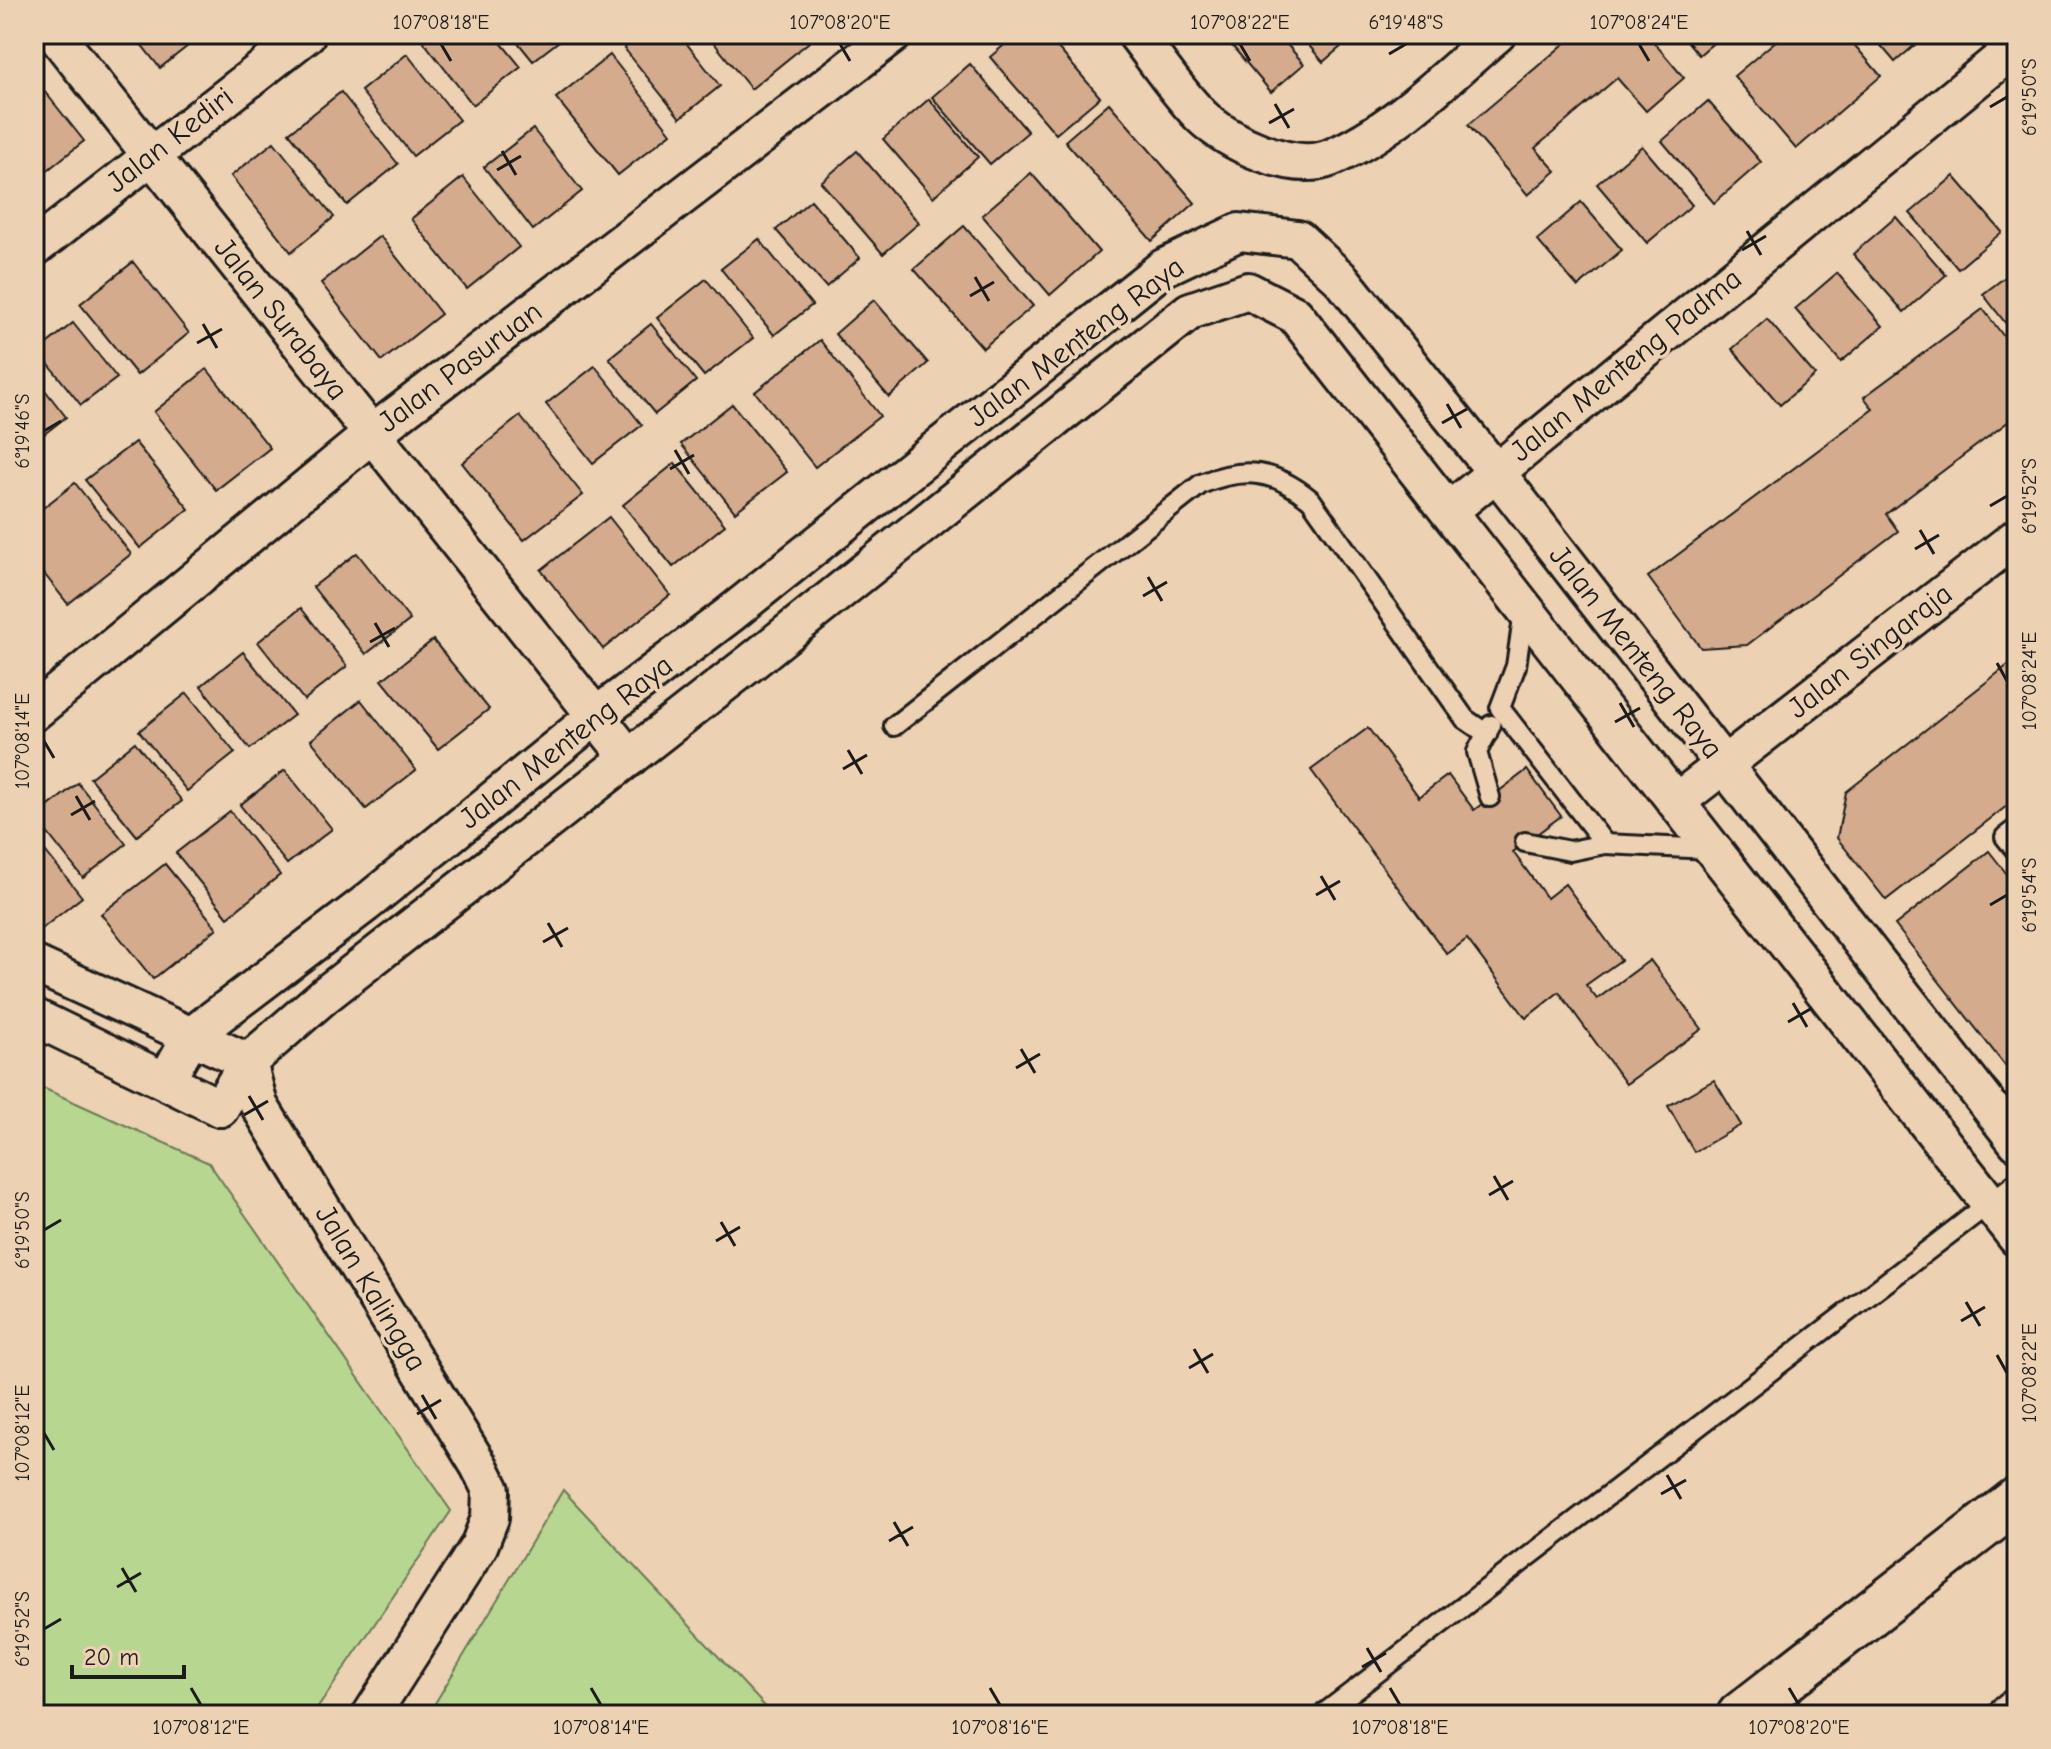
<svg xmlns="http://www.w3.org/2000/svg" width="2051" height="1749" font-family="'Comic Neue',sans-serif">
  <style>
    .green { fill: #b7d68f; stroke: #6a7956; stroke-width: 2 }
    .building { fill: #d4ab8c; stroke: #1c1c1c; stroke-width: 2 }
    .lines { fill: none; stroke-linecap: round; stroke-linejoin: round }
    .lane-casing { stroke: #1c1c1c; stroke-width: 24 }
    .street-casing { stroke: #1c1c1c; stroke-width: 42 }
    .secondary-casing { stroke: #1c1c1c; stroke-width: 50 }
    .lane { stroke: #ecd1b3; stroke-width: 18 }
    .street { stroke: #ecd1b3; stroke-width: 36 }
    .secondary { stroke: #ecd1b3; stroke-width: 44 }
    .ticks { fill: none; stroke: #1c1c1c; stroke-width: 3 }
    .labels { text-anchor: middle; dominant-baseline: central; stroke-width: 7; stroke-linejoin: round; paint-order: stroke }
    .street-label { font-size: 30px; fill: #1c1c1c; stroke: #ecd1b3 }
    .neatline { fill: none; stroke: #1c1c1c; stroke-width: 3 }
    .ticks-label { font-size: 20px; text-anchor: middle; fill: #1c1c1c }
  </style>
  <rect width="100%" height="100%" fill="#ecd1b3"/>
  <filter id="ink" filterUnits="userSpaceOnUse"><feTurbulence type="fractalNoise" baseFrequency=".0125" numOctaves="2"/><feDisplacementMap in="SourceGraphic" scale="16" xChannelSelector="R" yChannelSelector="G"/><feConvolveMatrix kernelMatrix="1 2 1 2 8 2 1 2 1" color-interpolation-filters="sRGB"/></filter>
  <g filter="url(#ink)">
    <g class="green">
      <polygon points="34,1084 209,1163 451,1511 313,1715 34,1715"/>
      <polygon points="563,1490 773,1715 428,1715"/>
    </g>
    <g class="building">
      <polygon points="133,34 203,34 160,68"/>
      <polygon points="432,34 494,34 521,67 473,105 423,41"/>
      <polygon points="511,34 568,34 533,61"/>
      <polygon points="643,34 679,34 720,86 680,118 624,48"/>
      <polygon points="707,34 819,34 751,89"/>
      <polygon points="1017,34 1046,34 1100,97 1056,134 990,57"/>
      <polygon points="1222,34 1278,34 1304,64 1271,92"/>
      <polygon points="1299,34 1356,34 1323,62"/>
      <polygon points="1576,34 1647,34 1684,78 1646,111 1617,78 1535,148 1556,171 1528,195 1468,125"/>
      <polygon points="1681,34 1724,34 1699,55"/>
      <polygon points="1784,34 1845,34 1881,76 1796,149 1734,76"/>
      <polygon points="1871,34 1928,34 1895,62"/>
      <polygon points="407,54 459,120 413,156 361,91"/>
      <polygon points="610,55 671,133 618,175 556,98"/>
      <polygon points="970,64 1028,132 990,164 932,97"/>
      <polygon points="34,78 84,141 34,181"/>
      <polygon points="341,92 398,164 347,205 289,133"/>
      <polygon points="929,99 978,157 933,197 883,139"/>
      <polygon points="1708,101 1761,162 1714,203 1662,141"/>
      <polygon points="1109,103 1195,203 1152,241 1065,141"/>
      <polygon points="533,129 582,191 533,230 484,167"/>
      <polygon points="274,142 334,217 291,252 231,176"/>
      <polygon points="1642,146 1692,205 1647,243 1597,184"/>
      <polygon points="857,151 919,223 883,254 821,182"/>
      <polygon points="1031,173 1099,252 1050,295 982,215"/>
      <polygon points="1954,176 2002,232 1958,269 1910,213"/>
      <polygon points="463,177 519,247 467,289 411,219"/>
      <polygon points="811,200 860,258 826,287 776,230"/>
      <polygon points="1581,202 1622,250 1578,287 1537,240"/>
      <polygon points="1896,217 1946,275 1904,312 1853,254"/>
      <polygon points="964,226 1033,306 983,348 914,269"/>
      <polygon points="380,236 441,314 382,361 321,283"/>
      <polygon points="759,239 812,305 774,335 721,269"/>
      <polygon points="133,262 189,333 137,375 80,304"/>
      <polygon points="2017,268 2017,338 1983,294"/>
      <polygon points="1837,273 1883,326 1841,362 1795,309"/>
      <polygon points="706,279 753,338 704,376 657,318"/>
      <polygon points="874,300 928,363 889,397 835,334"/>
      <polygon points="1983,309 2017,354 2017,415 1886,514 1898,531 1747,645 1701,648 1648,577 1873,409 1864,397"/>
      <polygon points="1767,319 1815,375 1780,405 1732,349"/>
      <polygon points="73,323 117,378 81,405 38,351"/>
      <polygon points="651,324 696,381 655,414 609,358"/>
      <polygon points="820,340 880,416 815,467 755,392"/>
      <polygon points="595,366 642,425 593,463 546,404"/>
      <polygon points="207,369 270,448 216,490 154,412"/>
      <polygon points="34,376 66,417 34,442"/>
      <polygon points="732,404 787,472 735,512 681,444"/>
      <polygon points="520,416 583,495 524,540 462,463"/>
      <polygon points="135,442 189,509 140,548 85,480"/>
      <polygon points="675,463 725,525 673,567 623,505"/>
      <polygon points="75,483 131,554 68,604 34,561 34,515"/>
      <polygon points="609,517 670,595 603,649 541,570"/>
      <polygon points="357,553 410,620 366,654 313,587"/>
      <polygon points="301,608 347,666 304,700 258,642"/>
      <polygon points="433,640 489,709 438,749 382,680"/>
      <polygon points="243,652 294,715 250,749 201,686"/>
      <polygon points="2017,658 2017,798 1886,900 1837,838 1846,792"/>
      <polygon points="187,693 235,753 187,791 139,731"/>
      <polygon points="361,700 416,770 366,809 311,740"/>
      <polygon points="1368,728 1419,797 1448,775 1474,810 1527,770 1561,816 1513,852 1547,898 1565,884 1621,960 1586,985 1597,999 1650,960 1702,1029 1626,1084 1559,992 1526,1018 1467,939 1447,954 1311,770"/>
      <polygon points="135,742 182,801 137,836 90,778"/>
      <polygon points="285,770 332,829 287,864 240,805"/>
      <polygon points="78,783 126,844 83,878 35,817"/>
      <polygon points="230,811 280,875 228,917 176,853"/>
      <polygon points="34,837 82,897 34,935"/>
      <polygon points="1989,851 2017,887 2017,1081 1895,925"/>
      <polygon points="165,864 217,928 153,979 101,914"/>
      <polygon points="1714,1080 1741,1125 1694,1152 1668,1106"/>
    </g>
    <g class="lines">
      <g class="lane-casing">
        <g id="lane">
          <polyline points="1524,611 1516,666 1500,708 1605,844 1710,849"/>
          <path d="M894 726 1201 484C1244 466 1275 470 1311 500L1465 719 1487 734"/>
          <polyline points="1490,797 1477,752 1491,725"/>
          <polyline points="2017,828 2005,837 2017,852"/>
          <polyline points="1525,842 1570,851 1605,844"/>
          <polyline points="1322,1715 2017,1182"/>
        </g>
      </g>
      <g class="street-casing">
        <g id="street">
          <polyline points="55,34 629,758"/>
          <path d="M1136 34C1157 61 1177 92 1201 116 1227 142 1292 173 1330 158 1393 132 1446 77 1497 34"/>
          <polyline points="34,248 307,34"/>
          <polyline points="1449,511 2017,46"/>
          <polyline points="34,712 372,434 894,34"/>
          <polyline points="1676,802 2017,537"/>
          <polyline points="34,964 248,1062 259,1105 479,1466 491,1490 490,1518 479,1546 371,1715"/>
          <polyline points="34,1017 220,1108"/>
          <polyline points="167,1079 191,1036 365,904 596,716 729,615 1163,268 1239,232 1298,239 1342,280 1496,472 2017,1142"/>
          <polyline points="220,1108 248,1062 325,995 754,660 1190,311 1248,291 1295,315 2017,1238"/>
        </g>
      </g>
      <g class="secondary-casing">
        <g id="secondary">
          <polyline points="1740,1715 2017,1500"/>
          <polyline points="2012,1715 2017,1711"/>
        </g>
      </g>
      <use href="#lane" class="lane"/>
      <use href="#street" class="street"/>
      <use href="#secondary" class="secondary"/>
    </g>
  </g>
  <path class="ticks" d="M441 44 451 61M840 44 850 61M1240 44 1250 61M1639 44 1649 61M1389 54 1406 44M1275 104 1289 128M1990 107 2007 97M1269 123 1294 109M502 151 516 175M497 170 521 156M1747 231 1761 255M1742 250 1766 236M975 277 989 301M970 296 994 282M203 324 217 348M197 343 222 329M1447 404 1461 428M1442 423 1467 409M44 431 61 421M675 450 689 474M670 469 694 455M1990 506 2007 496M1920 530 1934 554M1915 549 1939 535M1148 577 1162 601M1143 596 1167 582M375 623 389 647M370 642 395 628M1997 663 2007 681M1620 703 1634 727M1615 722 1640 708M44 741 54 758M848 750 862 774M843 769 867 755M76 796 90 820M71 815 95 801M1321 876 1335 900M1316 895 1340 881M1990 905 2007 895M548 923 562 947M543 942 568 928M1793 1003 1807 1027M1788 1022 1812 1008M1021 1049 1035 1073M1016 1068 1040 1054M249 1096 263 1120M244 1115 268 1101M1494 1176 1508 1200M1489 1195 1513 1181M721 1222 735 1246M44 1230 61 1220M716 1241 740 1227M1966 1302 1980 1326M1961 1321 1985 1307M1194 1349 1208 1373M1997 1355 2007 1373M1189 1368 1213 1354M422 1395 436 1419M417 1414 441 1400M44 1433 54 1450M1667 1475 1681 1499M1661 1494 1686 1480M894 1522 908 1546M889 1541 913 1527M122 1568 136 1592M117 1587 141 1573M44 1629 61 1619M1367 1648 1381 1672M1362 1667 1386 1653M191 1688 201 1705M591 1688 601 1705M990 1688 1000 1705M1390 1688 1400 1705M1789 1688 1799 1705"/>
  <g class="labels">
    <g class="street-label">
      <text transform="translate(170 140) rotate(-38)">Jalan Kediri</text>
      <text transform="translate(281 319) rotate(52)">Jalan Surabaya</text>
      <text transform="translate(1076 342) rotate(-37)">Jalan Menteng Raya</text>
      <text transform="translate(1626 365) rotate(-39)">Jalan Menteng Padma</text>
      <text transform="translate(460 367) rotate(-37)">Jalan Pasuruan</text>
      <text transform="translate(1870 651) rotate(-38)">Jalan Singaraja</text>
      <text transform="translate(1636 652) rotate(52)">Jalan Menteng Raya</text>
      <text transform="translate(566 742) rotate(-38)">Jalan Menteng Raya</text>
      <text transform="translate(371 1288) rotate(59)">Jalan Kalingga</text>
    </g>
  </g>
  <rect width="2051" height="1749" fill="none" stroke="#ecd1b3" stroke-width="88"/>
  <path d="M72 1665v12h112v-12" fill="none" stroke="#1c1c1c" stroke-width="4"/>
  <text x="84" y="1665" font-size="24" fill="#1c1c1c" stroke="#ecd1b3" stroke-width="6" paint-order="stroke">20 m</text>
  <rect x="44" y="44" width="1963" height="1661" class="neatline"/>
  <g class="ticks-label">
    <text x="441" y="29">107°08'18"E</text>
    <text x="840" y="29">107°08'20"E</text>
    <text x="1240" y="29">107°08'22"E</text>
    <text x="1406" y="29">6°19'48"S</text>
    <text x="1639" y="29">107°08'24"E</text>
    <text transform="translate(2029 97) rotate(-90)" y="7">6°19'50"S</text>
    <text transform="translate(22 431) rotate(-90)" y="7">6°19'46"S</text>
    <text transform="translate(2029 496) rotate(-90)" y="7">6°19'52"S</text>
    <text transform="translate(2029 681) rotate(-90)" y="7">107°08'24"E</text>
    <text transform="translate(22 741) rotate(-90)" y="7">107°08'14"E</text>
    <text transform="translate(2029 895) rotate(-90)" y="7">6°19'54"S</text>
    <text transform="translate(22 1230) rotate(-90)" y="7">6°19'50"S</text>
    <text transform="translate(2029 1373) rotate(-90)" y="7">107°08'22"E</text>
    <text transform="translate(22 1433) rotate(-90)" y="7">107°08'12"E</text>
    <text transform="translate(22 1629) rotate(-90)" y="7">6°19'52"S</text>
    <text x="201" y="1734">107°08'12"E</text>
    <text x="601" y="1734">107°08'14"E</text>
    <text x="1000" y="1734">107°08'16"E</text>
    <text x="1400" y="1734">107°08'18"E</text>
    <text x="1799" y="1734">107°08'20"E</text>
  </g>
</svg>
